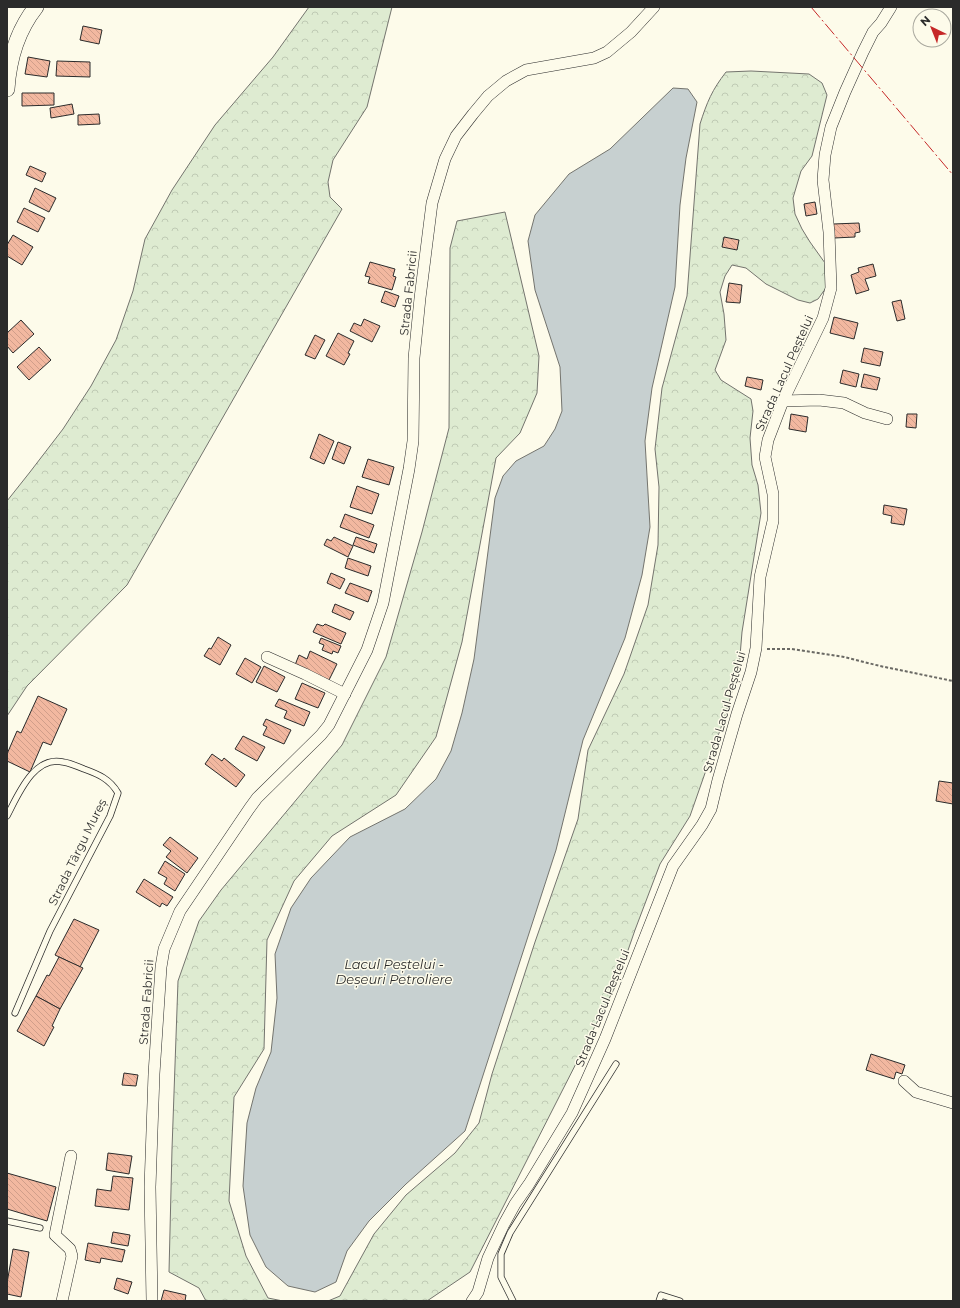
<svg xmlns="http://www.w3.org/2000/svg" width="960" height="1308" font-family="Montserrat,sans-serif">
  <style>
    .forest { fill: url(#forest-crowns); stroke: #74746e }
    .water { fill: #c7d0d0; stroke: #74746e }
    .building { fill: url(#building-back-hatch); stroke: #2b2b2b }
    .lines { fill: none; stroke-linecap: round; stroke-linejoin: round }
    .lane-casing { stroke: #2b2b2b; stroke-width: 7 }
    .street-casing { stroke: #2b2b2b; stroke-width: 12 }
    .secondary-casing { stroke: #2b2b2b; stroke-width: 16 }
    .path { stroke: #6a6964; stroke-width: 2; stroke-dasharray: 3 2; stroke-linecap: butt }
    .lane { stroke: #fdfbea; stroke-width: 5.5 }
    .street { stroke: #fdfbea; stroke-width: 11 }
    .secondary { stroke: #fdfbea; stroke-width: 15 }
    .power { stroke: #c62828; stroke-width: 1; stroke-dasharray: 14 3 2 3; stroke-linecap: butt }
    .labels { text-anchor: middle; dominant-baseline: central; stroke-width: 3; stroke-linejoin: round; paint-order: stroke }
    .street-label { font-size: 12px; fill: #2b2b2b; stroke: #fdfbea }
    .water-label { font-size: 13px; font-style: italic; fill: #2b2b2b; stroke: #fdfbea }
  </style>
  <defs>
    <pattern id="forest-crowns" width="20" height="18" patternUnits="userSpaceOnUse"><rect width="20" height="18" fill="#deebd1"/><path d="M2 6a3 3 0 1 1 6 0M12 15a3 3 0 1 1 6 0" fill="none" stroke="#bfcab4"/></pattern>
    <pattern id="building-back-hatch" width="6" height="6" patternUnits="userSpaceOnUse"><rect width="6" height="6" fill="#f2b8a0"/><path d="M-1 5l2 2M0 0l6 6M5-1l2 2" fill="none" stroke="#d09e8a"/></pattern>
  </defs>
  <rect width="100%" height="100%" fill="#fdfbea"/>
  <g class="forest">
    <polygon points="309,7 392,7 367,107 333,160 328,182 330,197 342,209 127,585 27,686 7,716 7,501 30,472 63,429 91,386 116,340 133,291 145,239 172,190 215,125 273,57"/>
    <path d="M751 71 809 74 822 83 827 95 812 156 801 171 793 198 795 214 802 229 810 242 825 263 826 288 818 299 810 303 798 300 766 284 746 268 732 265 725 276 720 292 724 314 726 340 715 370 721 380 751 399 753 411 750 438 752 465 758 485 761 513 742 632 739 668 725 716 690 816 660 864 635 930 616 985 470 1272 427 1301H328L340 1296 374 1234 406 1195 455 1153 479 1123 492 1074 535 942 578 819 588 750 624 674 648 605 658 545 659 487 655 449 662 388 687 296 700 124C707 102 712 90 726 72Z"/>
    <polygon points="505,212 539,356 537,393 520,433 496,458 462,642 436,737 396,795 332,836 294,881 267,940 264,1049 234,1097 229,1201 246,1256 268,1298 283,1301 206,1301 199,1288 169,1272 172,1149 178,981 199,921 221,890 342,745 386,657 422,532 449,428 450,248 457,221"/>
  </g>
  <polygon class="water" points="673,88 688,89 697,102 686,158 680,205 675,287 652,388 645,441 650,527 642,575 625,638 583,740 556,850 465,1131 406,1184 369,1221 347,1251 336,1282 315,1292 288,1286 266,1267 250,1235 243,1186 247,1123 256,1088 271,1052 277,998 275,954 291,908 311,878 350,837 405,809 436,779 451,751 462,713 474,659 495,498 503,476 516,461 544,446 555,429 562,411 560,367 535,290 528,241 535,215 569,174 610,149"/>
  <g class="building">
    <polygon points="83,26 102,30 99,44 80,40"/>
    <polygon points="28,57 50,61 47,77 25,74"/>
    <polygon points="57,61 90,62 90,77 56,76"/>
    <polygon points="22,93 54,93 54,105 22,106"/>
    <polygon points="72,104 74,114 51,118 50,108"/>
    <polygon points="99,114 100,124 78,125 78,115"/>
    <polygon points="30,166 46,173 42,182 26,175"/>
    <polygon points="35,188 56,198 49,212 29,202"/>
    <polygon points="815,202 817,214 806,216 804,204"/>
    <polygon points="24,208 45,218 38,232 17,222"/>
    <polygon points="859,223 860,232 855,233 855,237 834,238 833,224"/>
    <polygon points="13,235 33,247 22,265 7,256 7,245"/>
    <polygon points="724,237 739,240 737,250 722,247"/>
    <polygon points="370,262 395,269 393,276 396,277 392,290 368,283 370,277 365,276"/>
    <polygon points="873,264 876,276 865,279 869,290 856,294 851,275 859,272 858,268"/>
    <polygon points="729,283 742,285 740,303 726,302"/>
    <polygon points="385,291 399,296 395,307 381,302"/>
    <polygon points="901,300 905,319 897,321 892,302"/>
    <polygon points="834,317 858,323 854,339 830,333"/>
    <polygon points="364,319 380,326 372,342 350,331 354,323 361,326"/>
    <polygon points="21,320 34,334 13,353 7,346 7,333"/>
    <polygon points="338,333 354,341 348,353 350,354 344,365 326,356"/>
    <polygon points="315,335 325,340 315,359 305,355"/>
    <polygon points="39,347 51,360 29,380 17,367"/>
    <polygon points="864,348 883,352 880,366 861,362"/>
    <polygon points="843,370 859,374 856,387 840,383"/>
    <polygon points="864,374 880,378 877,390 861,387"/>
    <polygon points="747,377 763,380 761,390 745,386"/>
    <polygon points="791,414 808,417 806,432 789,429"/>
    <polygon points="907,414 917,414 916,428 906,427"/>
    <polygon points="319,434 334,441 324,464 310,458"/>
    <polygon points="338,442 351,447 344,464 332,459"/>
    <polygon points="368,459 394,467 389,485 362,477"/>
    <polygon points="357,486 379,494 372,514 350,507"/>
    <polygon points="884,505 907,509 904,525 891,523 892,516 883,514"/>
    <polygon points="345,514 374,525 369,538 340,527"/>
    <polygon points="334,537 353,546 348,557 324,545 327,539 331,541"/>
    <polygon points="356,537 377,544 374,553 353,545"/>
    <polygon points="348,558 371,566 368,576 345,568"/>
    <polygon points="331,573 345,579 340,589 327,583"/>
    <polygon points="350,583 372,591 368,602 345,593"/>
    <polygon points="335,604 354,612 350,620 332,612"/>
    <polygon points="317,624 323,626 325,624 346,633 341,644 313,632"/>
    <polygon points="218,637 231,645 220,665 204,656 209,648 211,649"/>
    <polygon points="321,638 341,646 338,653 333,651 332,654 322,650 324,645 319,643"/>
    <polygon points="310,651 337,664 329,680 295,665 299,655 307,659"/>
    <polygon points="245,658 261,667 252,683 236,674"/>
    <polygon points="264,666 285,677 277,692 256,682"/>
    <polygon points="302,683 325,693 318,708 295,699"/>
    <polygon points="38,696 67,709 51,745 43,742 30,772 7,761 7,754 17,731 21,733"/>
    <polygon points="279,699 310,712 304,726 284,718 287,711 275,706"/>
    <polygon points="266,719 291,730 284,744 263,735 267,727 263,725"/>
    <polygon points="243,736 265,747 257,761 235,749"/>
    <polygon points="212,754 222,761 224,758 245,775 236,787 205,764"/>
    <polygon points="939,781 953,783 953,804 936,801"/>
    <polygon points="170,837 198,858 187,873 166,857 171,851 163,845"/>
    <polygon points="165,861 185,874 175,891 164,884 167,878 158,873"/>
    <polygon points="144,879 173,897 167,906 162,903 160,907 136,892"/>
    <polygon points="74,919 99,930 80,967 55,955"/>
    <polygon points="59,957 83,968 60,1009 36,996 47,975 49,976"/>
    <polygon points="36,996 60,1009 52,1026 54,1027 44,1046 17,1031"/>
    <polygon points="871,1054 905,1065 902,1074 896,1072 894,1079 866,1070"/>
    <polygon points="124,1073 138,1075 136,1086 122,1085"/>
    <polygon points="108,1153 132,1156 129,1174 106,1170"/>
    <polygon points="7,1173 56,1187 47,1221 7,1209"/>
    <polygon points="113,1176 133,1178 129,1210 95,1206 97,1189 111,1191"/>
    <polygon points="113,1232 130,1235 128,1246 111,1243"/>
    <polygon points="88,1243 125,1250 122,1262 101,1258 100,1263 85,1260"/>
    <polygon points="13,1249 29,1252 21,1297 7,1294 7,1283"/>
    <polygon points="117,1278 132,1282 128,1294 114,1289"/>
    <polygon points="164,1290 186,1295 185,1301 161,1301"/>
  </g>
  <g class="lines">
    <g class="lane-casing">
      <g id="lane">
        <path d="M7 816C18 795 34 755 63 762 70 763 77 766 84 769 98 774 110 779 118 793L110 816 50 931 15 1013"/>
        <polyline points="7,1221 40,1228"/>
        <polyline points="513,1301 501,1277 501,1254 510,1233 616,1064"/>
        <polyline points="659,1301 661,1295 680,1301"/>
      </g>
    </g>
    <g class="street-casing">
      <g id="street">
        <polyline points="783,401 819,400 844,403 865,413 887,419"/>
        <polyline points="267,657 305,674 345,694"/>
        <polyline points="904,1081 916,1092 953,1103"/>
        <polyline points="62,1301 72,1256 70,1249 55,1235 71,1156"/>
        <polyline points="152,1301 150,1187 154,1074 161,967 164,949 180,911 249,809 257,798 321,735 329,725 367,650 383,603 409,469 413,441 414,358 420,298 432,203 445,159 456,136 473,114 488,96 506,81 526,70 594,58 607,52 631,32 654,7"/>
        <polyline points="472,1301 478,1292 488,1258 504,1224 515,1204 529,1184 572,1113 605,1039 673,866 702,825 711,809 718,780 737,714 751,672 756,648 760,577 773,521 773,494 765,457 768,440 783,401 823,318 831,288 829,232 823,180 825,155 831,127 845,92 863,52 873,32 881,23 891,7"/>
      </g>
    </g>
    <g class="secondary-casing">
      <path id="secondary" d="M7 89C9 59 17 31 36 7"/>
    </g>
    <polyline class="path" points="767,649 792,649 844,657 880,666 953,681"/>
    <use href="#lane" class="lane"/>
    <use href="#street" class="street"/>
    <use href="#secondary" class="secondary"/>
    <polyline class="power" points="811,7 953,175"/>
  </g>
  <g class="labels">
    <g class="street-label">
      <text transform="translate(408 293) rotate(-84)">Strada Fabricii</text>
      <text transform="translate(784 373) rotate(-66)">Strada Lacul Peștelui</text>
      <text transform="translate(724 712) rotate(-74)">Strada Lacul Peștelui</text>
      <text transform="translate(77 852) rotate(-64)">Strada Târgu Mureș</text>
      <text transform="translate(146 1002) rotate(-86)">Strada Fabricii</text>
      <text transform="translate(602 1008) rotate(-68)">Strada Lacul Peștelui</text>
    </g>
    <g class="water-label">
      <text x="394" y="964">Lacul Peștelui -<tspan x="394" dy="15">Deșeuri Petroliere</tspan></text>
    </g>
  </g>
  <rect width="960" height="1308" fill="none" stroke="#2b2b2b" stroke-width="16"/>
  <g transform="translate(932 28) rotate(317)"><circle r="19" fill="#fdfbea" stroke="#a9a89e"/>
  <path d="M0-3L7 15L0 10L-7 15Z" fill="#c62828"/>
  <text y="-6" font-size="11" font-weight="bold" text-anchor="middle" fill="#2b2b2b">N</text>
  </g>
</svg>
